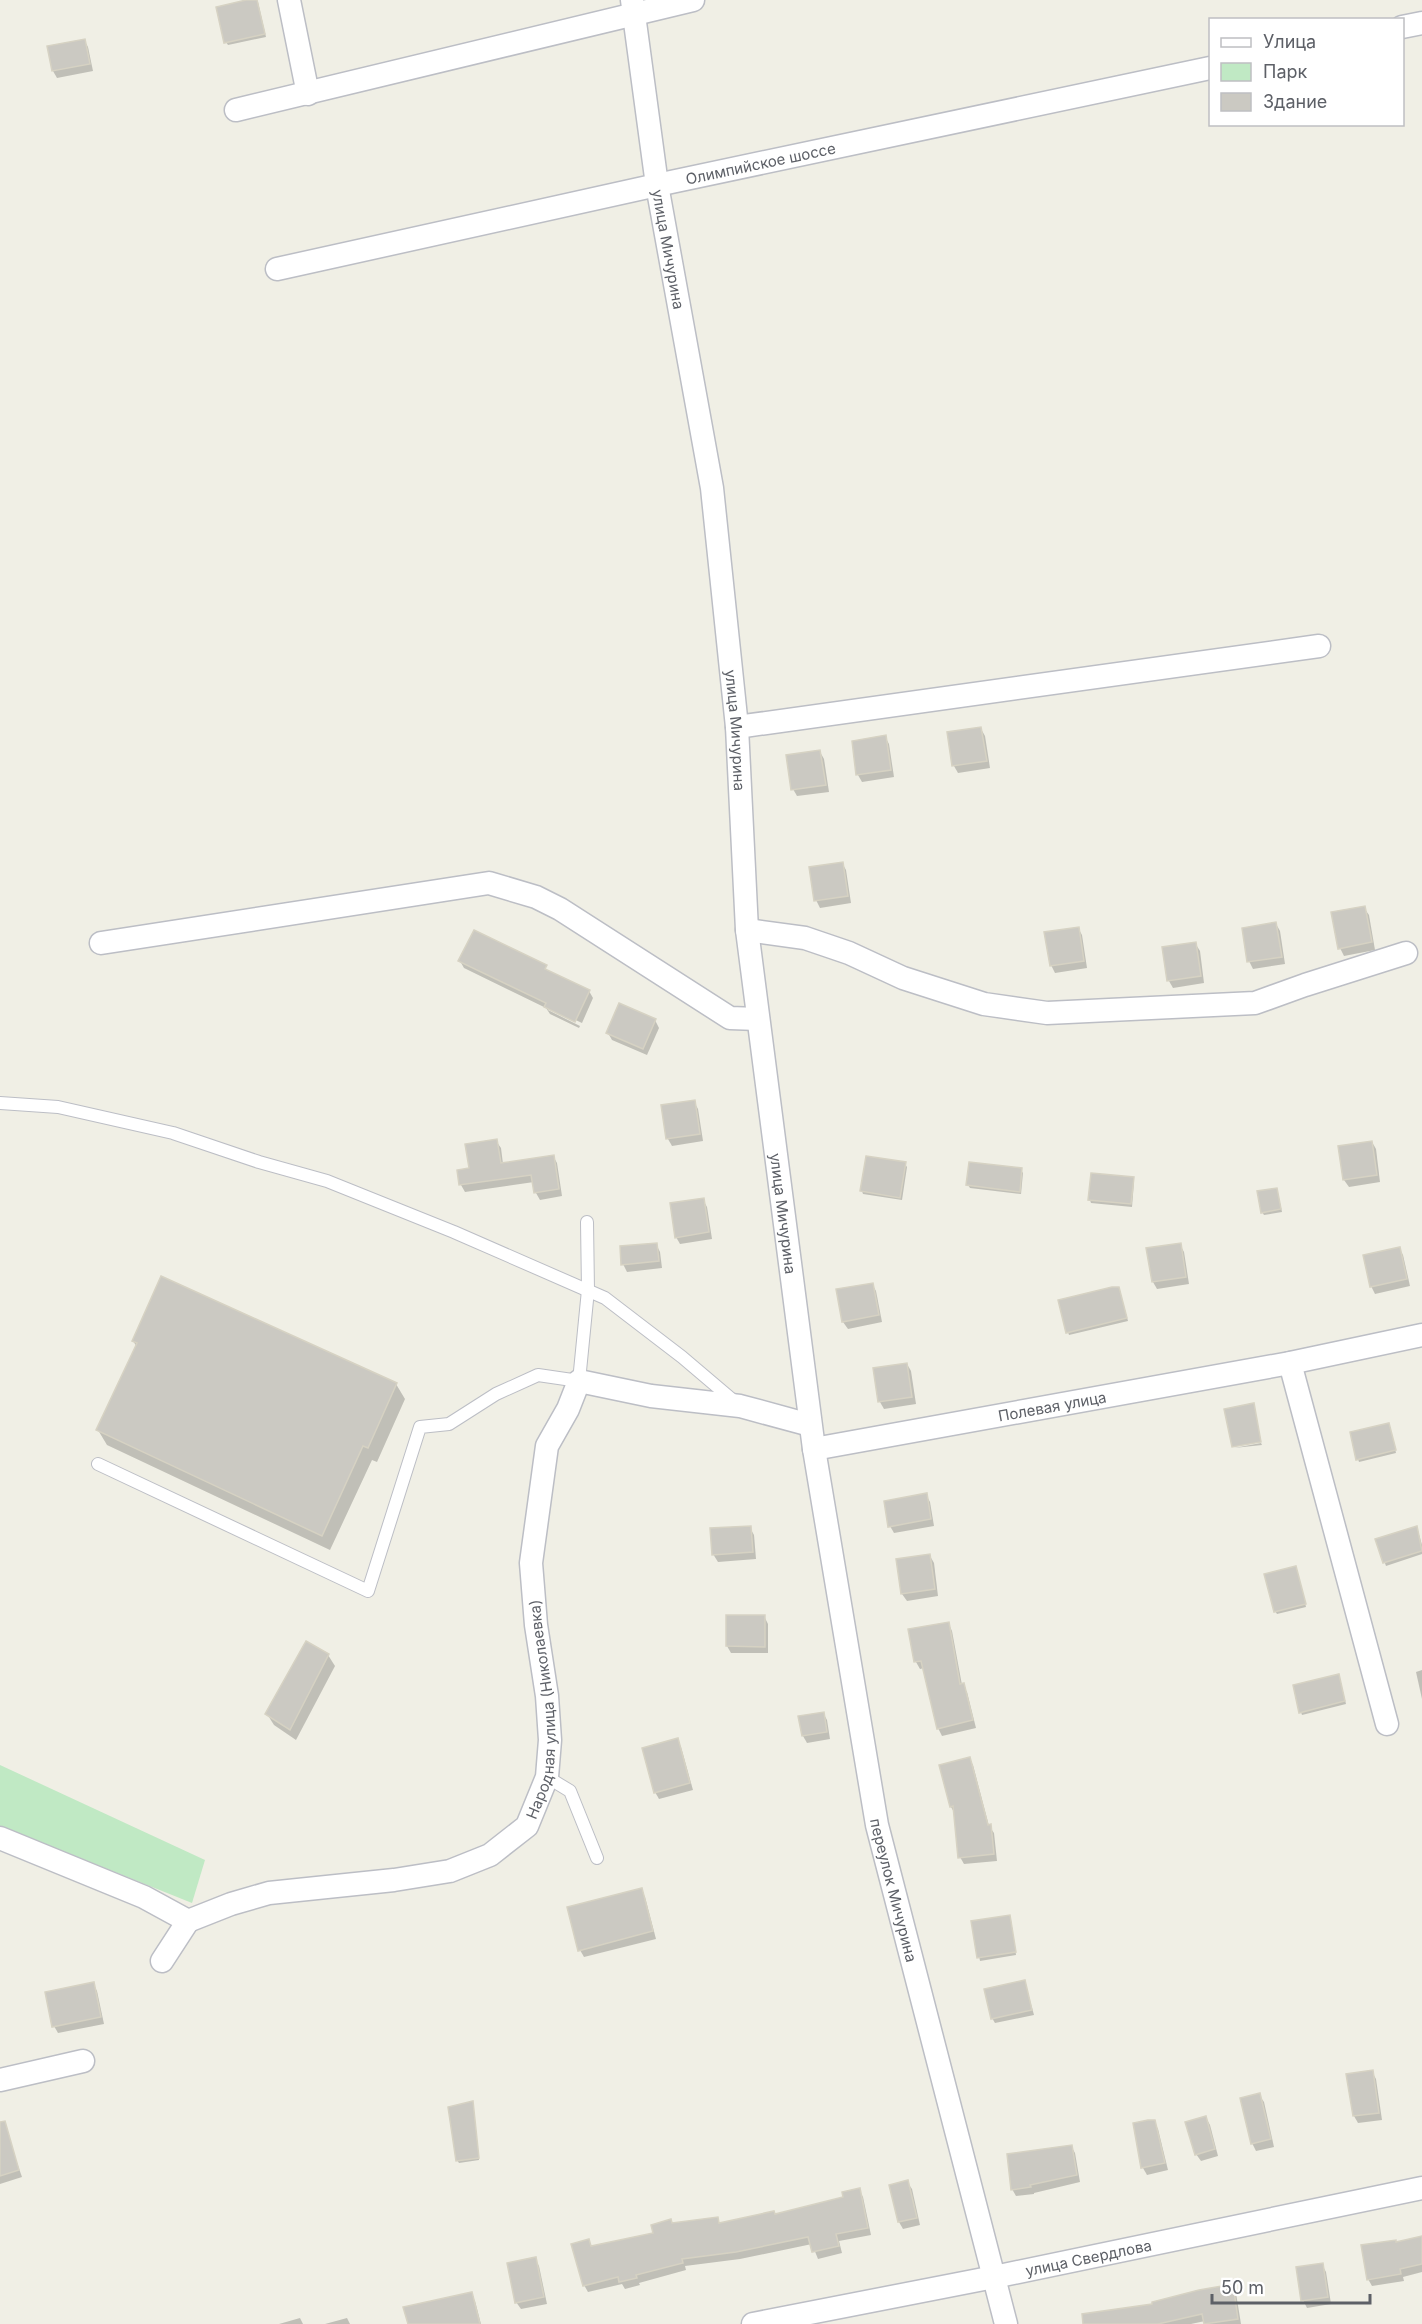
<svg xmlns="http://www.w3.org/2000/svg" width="1422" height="2324" font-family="Inter,sans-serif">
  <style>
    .green { fill: #c0e9c4 }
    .shadow { fill: #0003 }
    .building { fill: #cbc9c2; stroke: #d6d2c3; stroke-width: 1.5 }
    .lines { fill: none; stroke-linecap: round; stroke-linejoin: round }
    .service-casing { stroke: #bcbec5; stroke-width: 14 }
    .minor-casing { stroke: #bcbec5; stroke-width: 25 }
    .service { stroke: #fff; stroke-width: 12 }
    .minor { stroke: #fff; stroke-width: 22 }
    .labels { text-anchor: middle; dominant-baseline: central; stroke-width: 4.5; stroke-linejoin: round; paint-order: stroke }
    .street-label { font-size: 15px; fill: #5d6067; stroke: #fff }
  </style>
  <rect width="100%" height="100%" fill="#f0efe5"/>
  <polygon class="green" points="0,1765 205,1860 192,1903 0,1826"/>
  <g class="shadow">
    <polygon points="252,0 258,2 266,37 228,45 226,42"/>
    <polygon points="84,40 88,47 93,71 57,78 53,71"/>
    <polygon points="981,729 985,736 990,768 958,773 954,766 949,733"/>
    <polygon points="885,737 889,744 894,777 862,782 858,775"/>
    <polygon points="820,752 824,759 829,792 797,796 793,789"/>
    <polygon points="842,863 846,870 851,903 820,908 816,900"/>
    <polygon points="1364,908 1369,915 1375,950 1344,956 1340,948"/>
    <polygon points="1276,924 1280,931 1285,964 1253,969 1249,961"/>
    <polygon points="1078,928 1082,935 1087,968 1055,973 1051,965"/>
    <polygon points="1195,943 1200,951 1204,983 1173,988 1169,981 1164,948"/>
    <polygon points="460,961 545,967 549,973 589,991 593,998 582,1023 548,1007 548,1010 580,1026 579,1028 550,1014 546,1008 464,968"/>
    <polygon points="655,1020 659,1028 647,1055 612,1040 608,1033"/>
    <polygon points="694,1102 698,1109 703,1141 672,1146 668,1139 663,1107"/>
    <polygon points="496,1141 501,1148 503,1164 553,1156 557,1163 562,1196 540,1200 536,1193 534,1182 465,1192 461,1185 471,1170"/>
    <polygon points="1372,1142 1376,1149 1380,1182 1349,1187 1344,1180"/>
    <polygon points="905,1164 907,1167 902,1200 863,1194 862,1191"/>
    <polygon points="1021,1170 1023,1173 1021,1194 970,1188 968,1185"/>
    <polygon points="1133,1178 1134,1182 1132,1207 1091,1203 1090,1200"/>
    <polygon points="1277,1189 1282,1212 1264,1215 1262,1212"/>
    <polygon points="703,1200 707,1207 712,1239 680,1244 676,1237"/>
    <polygon points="656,1244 660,1252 662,1268 627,1272 623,1264"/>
    <polygon points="1180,1245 1184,1252 1189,1284 1157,1289 1153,1282"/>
    <polygon points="1399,1248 1403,1255 1410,1286 1375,1294 1371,1286"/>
    <polygon points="872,1284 876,1291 882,1322 848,1329 843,1322"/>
    <polygon points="1119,1288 1128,1321 1069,1335 1068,1332"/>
    <polygon points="133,1341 396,1384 405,1399 377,1462 372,1460 330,1550 107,1445 98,1430 137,1347"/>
    <polygon points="907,1364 911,1371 916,1404 884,1409 880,1402 875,1369"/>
    <polygon points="1390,1427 1396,1453 1359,1462 1358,1459"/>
    <polygon points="1261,1443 1262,1445 1234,1448"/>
    <polygon points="926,1495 930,1502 934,1526 894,1533 890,1526"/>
    <polygon points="750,1528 754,1535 756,1559 718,1562 713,1554"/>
    <polygon points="1418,1531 1422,1545 1422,1554 1386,1566 1377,1540"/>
    <polygon points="930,1556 934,1563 938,1596 907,1601 902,1594"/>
    <polygon points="1297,1570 1306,1607 1277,1614 1275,1611"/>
    <polygon points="764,1616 768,1624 768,1653 731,1653 727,1646"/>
    <polygon points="948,1623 952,1631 962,1685 967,1692 976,1728 942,1736 938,1728 924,1668 920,1669 916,1662 910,1630"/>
    <polygon points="328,1655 335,1666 296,1740 274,1725 267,1714"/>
    <polygon points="1422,1670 1422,1699 1416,1672"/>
    <polygon points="1340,1679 1346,1704 1302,1715 1301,1712"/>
    <polygon points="823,1713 827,1720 830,1739 807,1743 803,1736"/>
    <polygon points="677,1740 681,1747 693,1790 659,1799 655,1792"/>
    <polygon points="969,1758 973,1765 989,1826 994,1833 997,1861 964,1864 960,1857 955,1814 951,1807 940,1766"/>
    <polygon points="641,1890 645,1897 656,1939 584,1957 580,1950"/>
    <polygon points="1011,1920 1016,1955 980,1961 973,1923"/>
    <polygon points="1025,1982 1034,2015 995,2023 992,2018"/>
    <polygon points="93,1984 97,1991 104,2024 58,2033 54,2026"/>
    <polygon points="1372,2072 1376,2079 1382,2120 1358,2123 1354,2116 1348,2075"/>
    <polygon points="1259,2095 1264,2102 1274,2147 1256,2151 1252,2143"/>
    <polygon points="472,2103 479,2160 459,2163 457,2160"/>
    <polygon points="1206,2118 1210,2125 1218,2156 1201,2161 1196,2154"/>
    <polygon points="1154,2122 1158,2129 1168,2170 1147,2175 1143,2168"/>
    <polygon points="11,2146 22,2177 0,2184 0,2149"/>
    <polygon points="1071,2146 1075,2153 1080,2182 1034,2193 1034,2194 1016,2196 1012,2189"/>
    <polygon points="907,2182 912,2189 920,2225 903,2229 899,2222 891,2186"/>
    <polygon points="859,2190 863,2197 871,2235 839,2241 842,2253 818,2259 812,2244 740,2259 685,2266 686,2270 639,2283 640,2285 625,2289 622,2284 588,2292 584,2285 588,2241 592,2247 655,2234 672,2224 717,2219 720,2224 775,2216 845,2198"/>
    <polygon points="1422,2238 1422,2272 1403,2277 1404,2281 1372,2286 1368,2279 1397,2244"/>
    <polygon points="535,2259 539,2266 547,2304 521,2309 516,2302"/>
    <polygon points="1322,2265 1326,2272 1331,2304 1307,2308 1303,2300"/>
    <polygon points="1232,2286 1236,2293 1241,2324 1206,2324 1205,2321 1191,2324 1107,2324 1154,2305"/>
    <polygon points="471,2294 475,2301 481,2324 409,2324"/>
    <polygon points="300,2318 303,2324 279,2324"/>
    <polygon points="347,2318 350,2324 325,2324"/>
  </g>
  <g class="building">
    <polygon points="246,0 257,0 265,34 224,43 216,7"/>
    <polygon points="85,39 90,64 52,71 47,46"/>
    <polygon points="981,727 987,761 952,766 947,732"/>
    <polygon points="886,735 891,770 856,775 852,741"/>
    <polygon points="820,750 826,785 791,790 786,755"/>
    <polygon points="843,862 848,896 814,901 809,867"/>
    <polygon points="1365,906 1372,942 1338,949 1331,912"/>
    <polygon points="1276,922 1282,957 1247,962 1242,928"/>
    <polygon points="1079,927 1084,961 1050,966 1044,932"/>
    <polygon points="474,930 547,965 545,969 590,990 575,1022 544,1007 546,1003 458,961"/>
    <polygon points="1196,942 1201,976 1167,981 1162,947"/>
    <polygon points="619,1003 656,1019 643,1049 606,1033"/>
    <polygon points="695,1100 700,1134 666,1139 661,1105"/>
    <polygon points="497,1139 501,1163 554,1155 559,1189 534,1193 531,1175 459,1185 457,1170 469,1168 465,1144"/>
    <polygon points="1372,1141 1377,1175 1343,1180 1338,1146"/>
    <polygon points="866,1156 906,1162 900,1198 860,1191"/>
    <polygon points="969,1162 1022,1168 1020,1192 966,1185"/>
    <polygon points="1091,1173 1134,1177 1131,1204 1088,1200"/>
    <polygon points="1277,1188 1281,1209 1261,1213 1257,1191"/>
    <polygon points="704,1198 709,1232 675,1238 670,1203"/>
    <polygon points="657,1243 659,1261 621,1265 620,1246"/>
    <polygon points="1181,1243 1186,1277 1152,1282 1146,1248"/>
    <polygon points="1400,1247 1407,1279 1370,1287 1363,1255"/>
    <polygon points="161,1276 397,1383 368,1448 363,1446 322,1536 96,1430 137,1343 132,1341"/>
    <polygon points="873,1283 879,1315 842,1322 836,1289"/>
    <polygon points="1112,1287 1119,1287 1127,1318 1066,1333 1058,1300"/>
    <polygon points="907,1363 912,1397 878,1402 873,1368"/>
    <polygon points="1254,1403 1261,1442 1232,1447 1224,1409"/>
    <polygon points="1389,1423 1396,1450 1356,1460 1350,1432"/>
    <polygon points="927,1493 931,1519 888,1527 884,1501"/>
    <polygon points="751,1526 753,1552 712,1555 710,1528"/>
    <polygon points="1417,1526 1422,1551 1383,1563 1375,1539"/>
    <polygon points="930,1554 935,1589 901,1594 896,1559"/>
    <polygon points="1296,1566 1306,1604 1274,1612 1264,1574"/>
    <polygon points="726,1615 765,1615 765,1647 726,1646"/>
    <polygon points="949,1622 960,1684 964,1683 973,1720 937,1729 921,1661 914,1662 908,1629"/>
    <polygon points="306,1641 329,1654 290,1730 265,1714"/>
    <polygon points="1339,1674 1345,1701 1299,1713 1293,1685"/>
    <polygon points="824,1712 827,1732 802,1736 798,1716"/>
    <polygon points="678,1738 690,1783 654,1793 642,1748"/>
    <polygon points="970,1757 988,1825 991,1824 994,1854 958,1858 953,1806 950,1807 939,1765"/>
    <polygon points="642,1888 653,1931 578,1951 567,1907"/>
    <polygon points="1010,1915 1016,1952 977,1958 971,1921"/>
    <polygon points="1025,1980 1032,2010 991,2019 984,1989"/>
    <polygon points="94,1982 101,2017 52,2027 45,1992"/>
    <polygon points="1373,2070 1379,2113 1353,2116 1346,2074"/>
    <polygon points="1260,2093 1271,2139 1251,2144 1240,2098"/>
    <polygon points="473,2101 479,2158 456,2161 448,2107"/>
    <polygon points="1206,2116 1215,2149 1195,2155 1185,2122"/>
    <polygon points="1148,2120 1155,2120 1165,2163 1141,2168 1133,2123"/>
    <polygon points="5,2121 19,2170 0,2176 0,2122"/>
    <polygon points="1072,2145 1077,2175 1030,2185 1031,2187 1011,2190 1007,2154"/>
    <polygon points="908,2180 917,2218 898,2222 889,2185"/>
    <polygon points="860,2188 868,2228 836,2234 839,2246 812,2252 808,2237 736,2252 682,2259 683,2263 636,2275 637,2278 619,2282 618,2277 583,2286 571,2244 589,2239 591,2246 653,2233 651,2225 671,2219 672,2223 718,2217 719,2223 774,2211 775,2214 843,2197 842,2192"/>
    <polygon points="1422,2236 1422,2264 1400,2269 1401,2274 1367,2280 1361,2245 1396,2240 1396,2242"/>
    <polygon points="536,2257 544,2297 515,2303 507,2263"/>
    <polygon points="1323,2263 1328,2297 1301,2301 1296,2267"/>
    <polygon points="1233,2284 1238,2319 1204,2324 1202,2314 1158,2324 1083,2324 1082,2314 1152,2304 1152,2302 1199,2290"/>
    <polygon points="472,2292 480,2324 408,2324 403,2307"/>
  </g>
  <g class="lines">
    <g class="service-casing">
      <g id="service">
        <polyline points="0,1103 58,1107 173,1133 259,1162 327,1181 454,1232 605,1298 682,1357 735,1402"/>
        <polyline points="98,1464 368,1591 420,1427 449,1424 496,1394 538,1375 579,1381 588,1290 587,1222"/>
        <polyline points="547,1777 570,1791 597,1858"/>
      </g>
    </g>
    <g class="minor-casing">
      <g id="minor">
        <polyline points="289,0 308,94"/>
        <path id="s1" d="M632 0 657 185 712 488 737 727 747 930 814 1449 877 1825 1006 2324"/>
        <polyline points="1402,27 1422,23"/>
        <polyline points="236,110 693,0"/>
        <path id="s2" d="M277 269 657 185 1210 68"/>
        <polyline points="737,727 1319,646"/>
        <polyline points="747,930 805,938 849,953 903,978 984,1004 1047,1013 1255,1003 1305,985 1406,953"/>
        <polyline points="101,943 489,883 536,897 560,909 730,1018 758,1019"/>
        <polyline points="1290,1363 1387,1724"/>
        <path id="s3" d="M814 1449 1290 1363 1422 1335"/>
        <path id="s4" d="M0 1838 144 1897 188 1921 231 1904 269 1893 394 1880 450 1871 490 1855 527 1826 547 1777 550 1740 547 1696 536 1625 531 1563 547 1446 568 1409 579 1381 651 1396 740 1406 810 1425"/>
        <polyline points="162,1961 188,1921"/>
        <polyline points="0,2080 83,2061"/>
        <path id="s5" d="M753 2324 994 2277 1422 2188"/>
      </g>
    </g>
    <use href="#service" class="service"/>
    <use href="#minor" class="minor"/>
  </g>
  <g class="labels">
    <g class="street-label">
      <text stroke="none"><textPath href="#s2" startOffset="495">Олимпийское шоссе</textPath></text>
      <text stroke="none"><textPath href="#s1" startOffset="252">улица Мичурина</textPath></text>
      <text stroke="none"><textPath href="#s1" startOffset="738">улица Мичурина</textPath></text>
      <text stroke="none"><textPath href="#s1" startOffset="1224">улица Мичурина</textPath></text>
      <text stroke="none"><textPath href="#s3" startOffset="242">Полевая улица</textPath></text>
      <text stroke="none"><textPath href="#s4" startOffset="684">Народная улица (Николаевка)</textPath></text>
      <text stroke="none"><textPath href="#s1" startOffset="1910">переулок Мичурина</textPath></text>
      <text stroke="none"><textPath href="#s5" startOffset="342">улица Свердлова</textPath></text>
    </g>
  </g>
  <rect x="1209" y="18" width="195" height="108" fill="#ffffff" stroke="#bebfc2" stroke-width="1.5"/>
  <rect x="1221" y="38" width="30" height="9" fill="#ffffff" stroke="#bebfc2" stroke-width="1.5"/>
  <text x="1263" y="48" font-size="18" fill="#5d6067">Улица</text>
  <rect x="1221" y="63" width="30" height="18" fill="#c0e9c4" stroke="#bebfc2" stroke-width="1.5"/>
  <text x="1263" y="78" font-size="18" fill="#5d6067">Парк</text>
  <rect x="1221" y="93" width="30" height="18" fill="#cbc9c2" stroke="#bebfc2" stroke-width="1.5"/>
  <text x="1263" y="108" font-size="18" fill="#5d6067">Здание</text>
  <path d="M1212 2294v9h158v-9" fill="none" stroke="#5d6067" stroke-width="3"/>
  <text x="1221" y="2294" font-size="18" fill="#5d6067" stroke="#ffffff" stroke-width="4.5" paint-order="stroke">50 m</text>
</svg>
